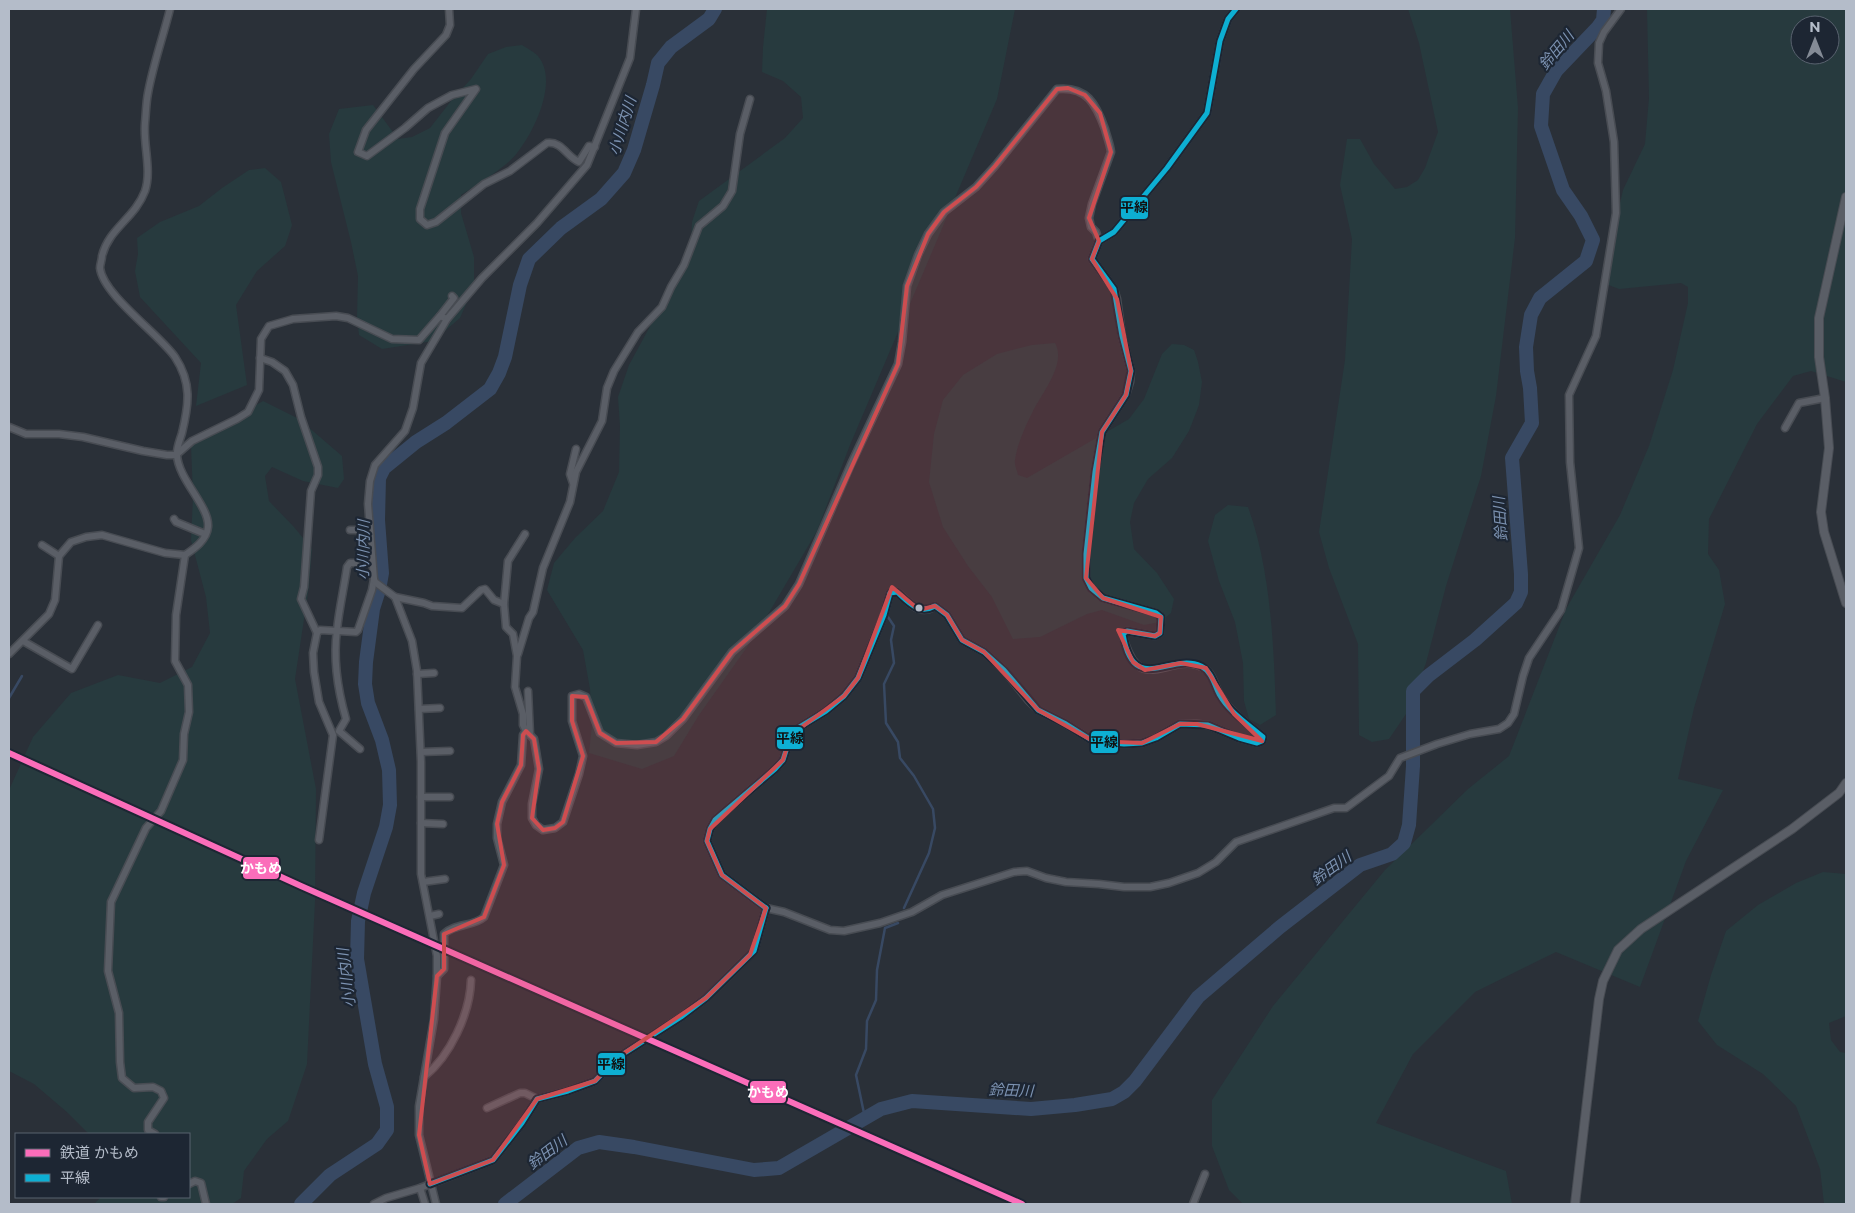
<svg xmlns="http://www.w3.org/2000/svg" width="1855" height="1213" font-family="Montserrat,'Noto Sans JP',sans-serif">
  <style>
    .green { fill: #273a3e; fill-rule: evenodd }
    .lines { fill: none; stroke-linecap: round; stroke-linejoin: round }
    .stream { stroke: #384963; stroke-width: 2.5 }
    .river { stroke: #384963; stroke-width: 14 }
    .minor-casing { stroke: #484c53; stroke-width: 9 }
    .tertiary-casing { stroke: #484c53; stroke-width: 10 }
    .minor { stroke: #5a5e66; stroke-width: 6 }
    .tertiary { stroke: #5a5e66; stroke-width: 8 }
    .bus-1-casing { stroke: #1d2633; stroke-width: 9 }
    .bus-1 { stroke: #0dafd3; stroke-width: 5 }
    .rail-1-casing { stroke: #1d2633; stroke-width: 10 }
    .rail-1 { stroke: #fb6dba; stroke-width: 6 }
    .marked { fill: #ce4d50; fill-opacity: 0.2; stroke: #ce4d50; stroke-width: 4; stroke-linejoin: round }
    .bus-dot { fill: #b4bcc9; stroke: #1d2633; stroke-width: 2 }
    .labels { text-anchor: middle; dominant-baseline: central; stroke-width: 4.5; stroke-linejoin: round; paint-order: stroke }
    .water-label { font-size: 15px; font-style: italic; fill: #7c92b1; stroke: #1d2633 }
    .line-badge { stroke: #1d2633; stroke-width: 2 }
    .badge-label { font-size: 14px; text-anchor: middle; font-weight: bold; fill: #fff }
    .pale-badge-label { font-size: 14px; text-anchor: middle; font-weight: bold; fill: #111 }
  </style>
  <rect width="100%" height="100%" fill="#2a3038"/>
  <g class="green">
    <polygon points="767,9 1015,9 997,99 850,445 817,531 757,633 699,715 674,756 642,769 589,753 592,725 590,689 583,650 547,590 554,563 575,538 603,511 619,472 620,426 618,397 629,365 660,308 690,261 692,222 699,201 785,138 803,118 801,97 783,81 762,72 763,47"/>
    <polygon points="1408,9 1510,9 1518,108 1515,238 1496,396 1481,476 1446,586 1426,663 1406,714 1389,739 1372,742 1359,735 1358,644 1329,568 1319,532 1345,360 1352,239 1340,185 1347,139 1360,139 1374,164 1395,189 1407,187 1418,180 1425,168 1438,132 1419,43"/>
    <path d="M1647 9H1846V382L1811 371 1793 376 1757 424 1709 519 1708 554 1719 570 1725 604 1694 708 1678 779 1723 790 1686 861 1640 987 1556 952 1475 992 1413 1054 1376 1123 1506 1171 1512 1204H1243L1229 1190 1212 1146V1100L1273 1006 1385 870 1468 789 1509 756 1566 609 1620 515 1649 446 1673 370 1688 303V287L1681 283 1619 289 1606 284V264L1623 190 1645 144 1649 98ZM1800 25H1830V55H1800Z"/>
    <path d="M522 45C527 48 534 52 538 56 559 81 534 132 517 153 508 166 476 185 461 195V213L474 257V286L460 318 433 341 382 349 359 335 357 317 358 276 351 242 331 162 329 134 339 109 373 105 398 139 412 137 430 128 451 101 471 79 488 54 506 47Z"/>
    <polygon points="265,168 281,182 292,225 285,246 257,271 236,305 247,385 196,406 201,363 140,297 135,271 138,254 137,238 160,222 199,206 222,188 249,170"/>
    <path d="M1055 343C1067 364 1041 394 1032 413 1025 427 1017 445 1015 460 1014 465 1017 470 1018 475L1027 478 1129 419 1144 399 1162 354 1172 344 1184 345 1194 350 1198 362 1202 382 1199 405 1189 431 1172 458 1148 479 1134 503 1130 522 1134 549 1157 573 1174 599 1171 613 1160 622 1144 625 1102 610 1087 614 1040 637 1013 639 992 597 968 566 943 527 929 482 934 434 943 400 963 375 997 354 1032 345Z"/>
    <polygon points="263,401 299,419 342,456 344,479 338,488 303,481 272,467 265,476 269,501 294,527 312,549 309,586 295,679 316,789 315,901 307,1064 288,1121 267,1139 244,1171 241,1198 232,1204 94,1204 101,1197 189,1197 189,1134 89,1134 68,1113 34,1084 9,1071 9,790 33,737 71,693 118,675 160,683 192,667 210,633 206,597 191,540 193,496 191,446 224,424"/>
    <path d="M1228 505 1248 507C1271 570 1274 648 1276 715L1260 725 1249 719 1244 701 1243 663 1235 622 1219 581 1208 541 1215 515Z"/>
    <polygon points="1823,872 1846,874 1846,1016 1829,1023 1831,1040 1840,1052 1846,1053 1846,1204 1824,1204 1820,1169 1796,1106 1763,1074 1717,1045 1698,1021 1711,975 1726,931 1758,905 1796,883"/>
  </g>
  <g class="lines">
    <g class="stream">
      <polyline points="888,617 894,626 891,640 894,663 884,684 886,723 898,742 900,758 914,776 933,809 935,828 929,853 904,908"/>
      <polyline points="9,698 22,676"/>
      <polyline points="865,1118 856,1075 866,1049 867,1021 876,1000 877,970 885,928 898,923"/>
    </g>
    <g class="river">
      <polyline points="301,1204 330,1175 377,1144 387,1130 387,1107 375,1064 357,959 358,921 364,893 386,827 390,805 389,770 382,740 368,703 365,684 366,662 373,609 379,590 382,573 378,520 379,478 384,468 416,442 446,423 490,389 499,373 505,357 520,285 529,259 561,228 601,199 624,173 634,150 653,85 658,63 671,47 709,19 715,9"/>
      <polyline points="505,1204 578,1148 599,1142 634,1147 754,1170 779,1168 881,1109 912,1101 1031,1109 1075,1105 1112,1099 1124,1092 1135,1081 1198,997 1280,927 1360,865 1392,854 1404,843 1409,825 1413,766 1413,691 1428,676 1475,640 1516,603 1521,592 1521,574 1512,458 1532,423 1530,388 1527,371 1526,347 1531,315 1540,298 1586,261 1593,240 1581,216 1563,190 1541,126 1543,94 1556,71 1598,27 1603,20 1604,9"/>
    </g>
    <g class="minor-casing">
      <g id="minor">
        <path d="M449 9 450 25 446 35 414 69 366 130 358 152 367 156 405 128 428 108 452 95 476 89 445 133 420 209V219L427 225 436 222 484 184 510 171 547 143C562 141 567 157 579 162L589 146 595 147"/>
        <path d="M1236 9 1228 19 1220 41 1207 113 1167 168 1114 232 1099 241 1092 259 1114 289 1117 299 1122 336 1131 371 1130 382 1126 395 1102 432 1095 472 1086 554V578L1091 588 1103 598 1156 613 1161 617 1160 633 1155 636 1127 631 1123 634C1124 642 1126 646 1129 653 1144 687 1171 657 1197 665 1214 670 1213 684 1221 697 1232 714 1248 724 1263 737L1262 741 1257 743 1239 738 1208 725 1197 724H1180L1156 738 1142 743 1124 744 1093 741 1066 724 1038 710 1028 700 1004 670 984 652 962 640 947 615 935 606C919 617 909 602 897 592L890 593 884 615 858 678 844 696 826 711 798 728 791 735 783 760 775 769 715 820 710 829 707 841 722 875 766 908 784 912 830 930 844 931 880 923 912 912 942 895 1014 872 1027 871 1046 878 1066 882 1099 884 1124 887H1150L1169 883 1198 873 1216 862 1236 842 1334 808H1346L1389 776 1400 758 1437 744 1470 734 1499 729 1508 723 1514 714 1523 676 1529 658 1561 610 1579 548 1570 462 1569 395 1596 336 1616 213 1614 142 1606 91 1598 63 1599 43 1604 32 1621 9"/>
        <polyline points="440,316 454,298 452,296"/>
        <polyline points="260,358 272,362 285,371 293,385 301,417 318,467 318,475 311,491 304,587 301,599 317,633"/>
        <polyline points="9,427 26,434 59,434 83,437 143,451 167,455 176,455 192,441 237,419 248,412 259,390 261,339 269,326 293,319 336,316 348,318 392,339 419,340 440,316 447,319"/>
        <polyline points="1785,428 1799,403 1825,398"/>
        <polyline points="573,483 570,474 576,449"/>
        <polyline points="174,519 176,522 205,534"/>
        <polyline points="350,530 369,530"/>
        <path d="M525 534 508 561 504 604 506 627 513 634 517 656 515 687 523 714V725L526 731 534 739 539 769 532 804V818L536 825 543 830 555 828 563 822 579 774 583 756 572 721V696L579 694 586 697 600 733 616 743 637 745 656 742 666 736 683 719 732 652 785 606 799 584 851 464 898 364 902 342 907 286 918 255 928 234 944 212 976 187 995 166 1057 89C1087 86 1096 104 1105 129 1107 137 1110 144 1111 152L1092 204 1089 218 1091 227 1096 232 1099 241"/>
        <polyline points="42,545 59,556"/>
        <polyline points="395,597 424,603 432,606 462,608 481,590 485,589 494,600 504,604"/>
        <polyline points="23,641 72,669 98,625"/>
        <path d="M9 654 49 614 55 600 59 556 71 542 86 537 102 535 165 553 185 555C194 549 207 540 208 527 210 507 178 479 177 455 176 449 180 440 182 433 189 404 192 383 175 357 159 334 103 295 100 268 100 264 102 260 102 256 109 228 135 218 145 191 152 170 143 145 145 123 146 113 146 103 148 93 153 65 163 37 170 9"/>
        <polyline points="518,654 529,618 533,612 543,568 570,502 576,472 602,421 607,388 614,371 638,332 662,307 671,287 684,265 699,226 723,206 732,191 740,134 750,99"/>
        <polyline points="417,674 434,673"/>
        <polyline points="528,691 530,735"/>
        <polyline points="419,709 440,708"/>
        <path d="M360 749 339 731 346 719C338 691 333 659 337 630 339 609 344 588 347 567L350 563H371"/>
        <polyline points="421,752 450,751"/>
        <polyline points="421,797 450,797"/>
        <polyline points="421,823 443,824"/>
        <polyline points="319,840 333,735 319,702 314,672 313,653 317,633 320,630 356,632 358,630 372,590 374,579"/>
        <polyline points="423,882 445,879"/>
        <polyline points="430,916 439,914"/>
        <path d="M437 976 444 969V934C455 923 473 927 484 917L504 865 497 838V824L502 802 521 765 523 735 526 731"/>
        <path d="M424 1077C450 1056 470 1014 471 980"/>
        <polyline points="487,1108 520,1093 525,1093 537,1099"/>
        <polyline points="155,1134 148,1130 148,1122 164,1098 161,1091 153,1087 134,1088 122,1078 120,1062 119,1013 108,971 111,902 146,828 161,811 183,760 184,734 189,712 188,685 175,661 176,615 185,555"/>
        <polyline points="189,1184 195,1181 201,1183 206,1204"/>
        <polyline points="420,1188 425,1204"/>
        <polyline points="161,1197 164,1197"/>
        <polyline points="374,1204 386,1198 420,1188 493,1160 522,1123 537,1099 568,1091 595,1081 617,1058 681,1017 706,998 754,951 766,908"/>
        <polyline points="436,1204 419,1135 419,1106 434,1019 437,976 437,956 421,874 421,762 417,671 412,641 395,597 375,582 374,579 368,504 370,481 375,465 405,431 413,408 421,363 447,319 482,278 537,223 587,165 630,58 636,9"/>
        <polyline points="1193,1204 1205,1174"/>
      </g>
    </g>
    <g class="tertiary-casing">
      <g id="tertiary">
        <polyline points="1846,197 1819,318 1819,357 1825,398 1829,448 1821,512 1824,532 1846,603"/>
        <polyline points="1575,1204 1599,999 1603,981 1618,950 1641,929 1792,829 1839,793 1846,783"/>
      </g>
    </g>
    <use href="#minor" class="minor"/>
    <use href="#tertiary" class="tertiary"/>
    <g class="bus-1-casing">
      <g id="bus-1">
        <path d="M766 908 722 875 707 841 710 829 715 820 775 769 783 760 791 735 798 728 826 711 844 696 858 678 884 615 890 593 897 592C909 603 919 615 935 606L947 615 962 640 984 652 1004 670 1038 710 1066 724 1093 741 1124 744 1142 743 1156 738 1180 724 1208 725 1239 738 1257 743 1262 741 1263 737C1248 724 1229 712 1219 694 1214 684 1212 672 1201 666 1170 652 1133 697 1123 634L1127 631 1155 636 1160 633 1161 617 1156 613 1103 598 1091 588 1086 578V554L1095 472 1102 432 1126 395 1131 371 1122 336 1114 289 1092 259 1099 241 1114 232 1167 168 1207 113 1220 41 1228 19 1236 9"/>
        <polyline points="430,1184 493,1160 522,1123 537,1099 568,1091 595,1081 617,1058 681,1017 706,998 754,951 766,908"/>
      </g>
    </g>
    <use href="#bus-1" class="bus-1"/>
    <g class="rail-1-casing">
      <polyline id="rail-1" points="9,753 301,886 1022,1204"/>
    </g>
    <use href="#rail-1" class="rail-1"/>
  </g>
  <path class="marked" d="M1068 88 1085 95 1100 113 1111 152 1089 218 1099 241 1092 259 1117 299 1131 371 1126 395 1102 432 1086 578 1103 598 1161 617 1160 633 1155 636 1118 630 1133 662 1145 670 1181 663 1206 668 1234 714 1262 741 1197 724H1180L1142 743 1093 741 1038 710 984 652 962 640 947 615 935 606 919 610 892 587 858 678 844 696 791 735 783 760 710 829 707 841 722 875 766 908 750 955 706 998 617 1058 595 1081 537 1099 493 1160 430 1184 419 1135 437 976 444 969V934L484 917 504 865 497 824 502 802 521 765 523 735 526 731 534 739 539 769 532 818 543 830 555 828 563 822 583 756 572 721V696L586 697 600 733 616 743 656 742 683 719 732 652 785 606 799 584 898 364 907 286 928 234 944 212 976 187 995 166 1057 89Z"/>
  <circle class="bus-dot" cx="919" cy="608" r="4.5"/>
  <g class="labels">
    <g class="water-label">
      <text transform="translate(1556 50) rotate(-50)">鈴田川</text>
      <text transform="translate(622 126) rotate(-73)">小川内川</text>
      <text transform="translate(1500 519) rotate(-94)">鈴田川</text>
      <text transform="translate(363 550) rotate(-89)">小川内川</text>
      <text transform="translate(1331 868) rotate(-36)">鈴田川</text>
      <text transform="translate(346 978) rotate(-97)">小川内川</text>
      <text transform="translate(1011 1090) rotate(2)">鈴田川</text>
      <text transform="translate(547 1152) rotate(-37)">鈴田川</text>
    </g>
  </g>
  <g class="line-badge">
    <rect x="1120" y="196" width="29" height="24" rx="5" fill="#0dafd3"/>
    <rect x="776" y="726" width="28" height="24" rx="5" fill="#0dafd3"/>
    <rect x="1090" y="730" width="29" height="24" rx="5" fill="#0dafd3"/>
    <rect x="242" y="856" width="38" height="24" rx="5" fill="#fb6dba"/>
    <rect x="597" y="1052" width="29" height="24" rx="5" fill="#0dafd3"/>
    <rect x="749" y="1080" width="38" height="24" rx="5" fill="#fb6dba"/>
  </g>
  <g class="badge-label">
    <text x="261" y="873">かもめ</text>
    <text x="768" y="1097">かもめ</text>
  </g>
  <g class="pale-badge-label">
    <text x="1134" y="212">平線</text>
    <text x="790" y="743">平線</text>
    <text x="1104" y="747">平線</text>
    <text x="611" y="1069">平線</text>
  </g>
  <rect width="1855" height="1213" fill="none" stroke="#b4bcc9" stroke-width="20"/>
  <rect x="15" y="1133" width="175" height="65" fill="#1d2633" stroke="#59626f"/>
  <rect x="25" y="1149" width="25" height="8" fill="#fb6dba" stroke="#59626f"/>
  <text x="60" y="1158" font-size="15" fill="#b4bcc9">鉄道 かもめ</text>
  <rect x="25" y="1174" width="25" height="8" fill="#0dafd3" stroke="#59626f"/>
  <text x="60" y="1183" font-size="15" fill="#b4bcc9">平線</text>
  <g transform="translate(1815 40)"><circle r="24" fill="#1d2633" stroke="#59626f"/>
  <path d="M0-4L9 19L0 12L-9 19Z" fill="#848b96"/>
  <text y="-8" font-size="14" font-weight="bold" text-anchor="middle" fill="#b4bcc9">N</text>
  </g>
</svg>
